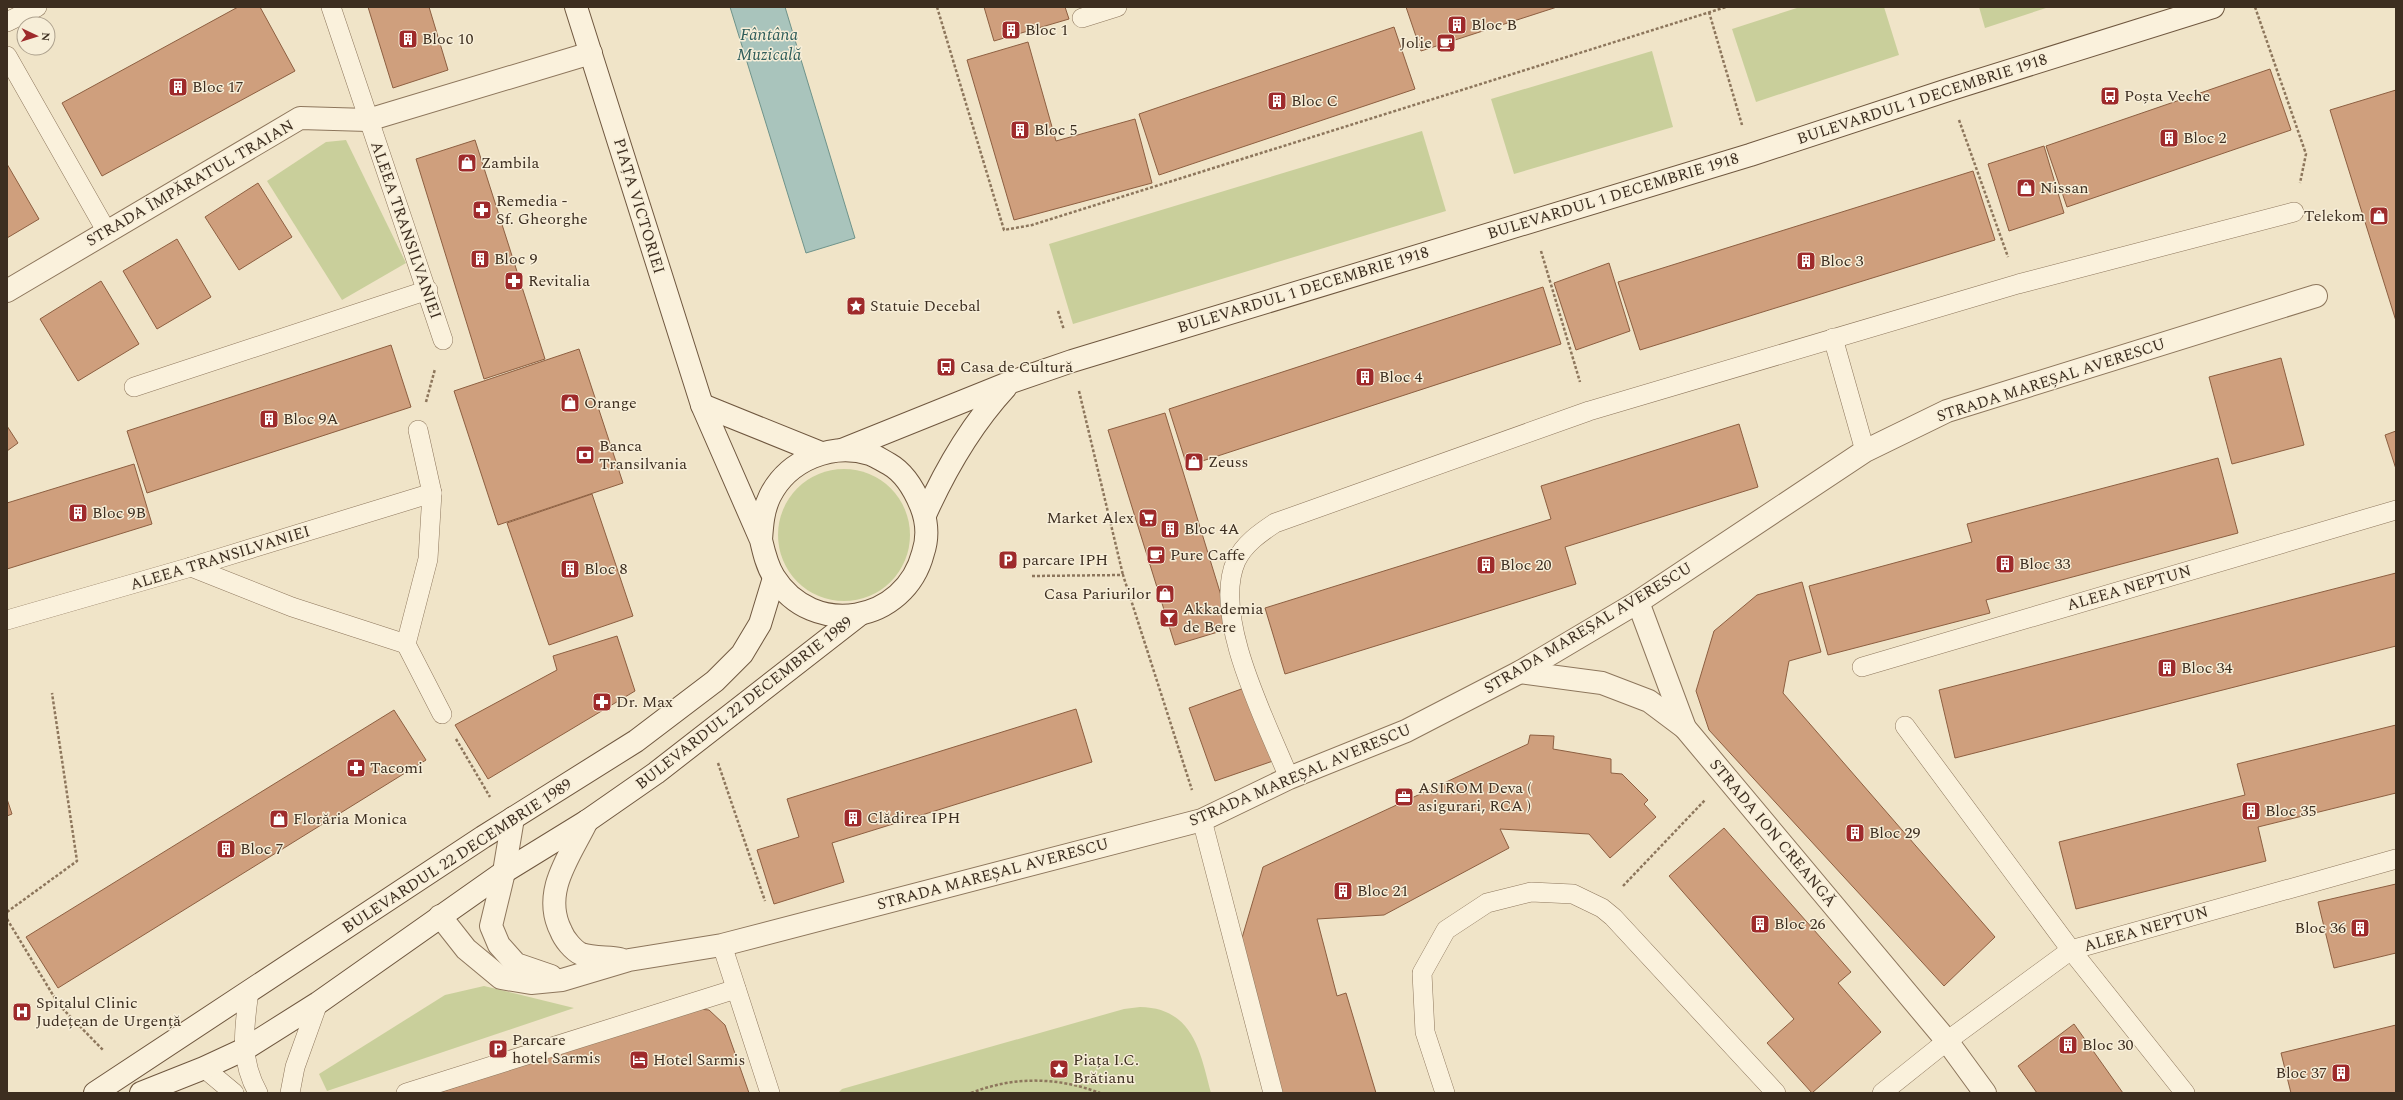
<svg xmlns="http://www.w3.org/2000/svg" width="2403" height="1100" font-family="Spectral,serif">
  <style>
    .green { fill: #c9cf9b }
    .water { fill: #a9c4bc; stroke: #6f938a }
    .building { fill: #cf9f7d; stroke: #8d5f41 }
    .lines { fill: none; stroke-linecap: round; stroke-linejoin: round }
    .lane-casing { stroke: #8d765c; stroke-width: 20 }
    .street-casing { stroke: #8d765c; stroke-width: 24 }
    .secondary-casing { stroke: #6f573f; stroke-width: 24 }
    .path { stroke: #8d765c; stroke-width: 2.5; stroke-dasharray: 3 2; stroke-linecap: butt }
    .lane { stroke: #faf1dc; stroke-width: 19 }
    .street { stroke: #faf1dc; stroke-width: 22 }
    .secondary { stroke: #faf1dc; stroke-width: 22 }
    .labels { text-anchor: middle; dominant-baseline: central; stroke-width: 3; stroke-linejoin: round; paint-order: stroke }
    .poi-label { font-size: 16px; fill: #3d2e20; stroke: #f7eed8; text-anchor: start }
    .street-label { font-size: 16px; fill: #3d2e20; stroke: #f7eed8 }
    .water-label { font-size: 17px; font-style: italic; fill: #2f5d5a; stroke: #f7eed8 }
  </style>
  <rect width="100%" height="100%" fill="#f0e4c8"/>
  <g class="green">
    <polygon points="1800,7 1884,7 1899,55 1756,102 1732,29"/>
    <polygon points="1979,7 2049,7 1985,28"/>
    <polygon points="1652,51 1673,127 1514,174 1491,99"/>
    <polygon points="1422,131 1446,211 1073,324 1049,244"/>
    <polygon points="346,140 406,263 342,300 267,181 326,142"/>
    <circle cx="844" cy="535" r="66"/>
    <polygon points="484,986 574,1008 327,1091 319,1074 445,995"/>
    <path d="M1140 1007C1193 1008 1200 1051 1211 1093H838L842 1089 1124 1009Z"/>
  </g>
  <polygon class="water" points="730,7 785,7 855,238 806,253"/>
  <g class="building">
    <polygon points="238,7 260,7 295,71 102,176 62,103"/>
    <polygon points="368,7 429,7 448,70 393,88"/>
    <polygon points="984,7 1065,7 1069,19 994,41"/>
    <polygon points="1406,7 1557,7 1421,51"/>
    <polygon points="1394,27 1415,89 1159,175 1139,114"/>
    <polygon points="1028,42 1056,141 1135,119 1152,183 1014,220 967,60"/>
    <polygon points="2270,69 2291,130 2067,207 2046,146"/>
    <polygon points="2396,90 2396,321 2330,110"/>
    <polygon points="475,140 545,359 484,379 416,159"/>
    <polygon points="2044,146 2064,213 2009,231 1988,164"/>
    <polygon points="7,164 39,219 7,238"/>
    <polygon points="1973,171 1995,240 1640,350 1618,282"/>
    <polygon points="258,183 292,237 239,270 205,217"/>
    <polygon points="177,239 211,297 157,329 123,271"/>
    <polygon points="1609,263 1630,331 1576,350 1554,283"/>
    <polygon points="101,281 139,344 78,381 40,319"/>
    <polygon points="1543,287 1561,344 1187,466 1169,409"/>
    <polygon points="391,345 411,407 147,493 127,431"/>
    <polygon points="579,349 623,483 498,525 454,391"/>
    <polygon points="2281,358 2304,445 2232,464 2209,377"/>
    <polygon points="1165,413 1231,628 1175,645 1108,430"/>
    <polygon points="1739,424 1758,487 1565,547 1576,584 1285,674 1265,608 1551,519 1541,486"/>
    <polygon points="7,426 18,443 7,451"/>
    <polygon points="2396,431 2396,469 2385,435"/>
    <polygon points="2218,458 2238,533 1986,600 1990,613 1828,655 1809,586 1972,542 1967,524"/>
    <polygon points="134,464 152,524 7,569 7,503"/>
    <polygon points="592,494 633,616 549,645 507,523"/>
    <polygon points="2396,573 2396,646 1955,758 1939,690"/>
    <polygon points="1802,582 1821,652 1789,661 1783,693 1995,937 1944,986 1709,730 1696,691 1714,631 1757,595"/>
    <polygon points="617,636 635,691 488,779 455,725 557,670 553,656"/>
    <polygon points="1247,687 1273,761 1215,781 1189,708"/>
    <polygon points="1076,709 1092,762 832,843 844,882 774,904 757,850 799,837 787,799"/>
    <polygon points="394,710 426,760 58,988 26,937"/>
    <polygon points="2396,725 2396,793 2258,827 2266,861 2076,909 2059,842 2245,795 2237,764"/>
    <polygon points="1530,735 1554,736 1553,749 1611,759 1611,773 1622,774 1648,800 1644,804 1656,817 1610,858 1589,834 1500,829 1509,848 1384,915 1317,919 1337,996 1346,993 1376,1093 1279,1093 1239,948 1263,867 1528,744"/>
    <polygon points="7,799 12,814 7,816"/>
    <polygon points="1724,828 1851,972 1838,983 1881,1032 1812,1093 1767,1043 1794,1019 1669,876"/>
    <polygon points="2396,884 2396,953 2334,968 2318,902"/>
    <polygon points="699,1009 709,1010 725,1025 749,1093 437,1093"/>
    <polygon points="2074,1024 2123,1093 2037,1093 2018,1066"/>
    <polygon points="2396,1025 2396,1093 2291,1093 2281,1053"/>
  </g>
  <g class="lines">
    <g class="lane-casing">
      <g id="lane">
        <polyline points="331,7 443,340"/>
        <polyline points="1082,18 1117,7"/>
        <polyline points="7,22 37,7"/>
        <polyline points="7,56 107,232"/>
        <polyline points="1833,338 1865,451"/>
        <polyline points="134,387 428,290"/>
        <polyline points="418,430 432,493 428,559 406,644 442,714"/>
        <polyline points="191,567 292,607 406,644"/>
        <polyline points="7,620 191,567 432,493"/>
        <polyline points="1862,667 2396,510"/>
        <polyline points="1905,726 2071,950 2185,1093"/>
        <path d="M1289 778C1267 723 1211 617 1236 561 1244 544 1260 533 1275 523L1589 411 2018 284 2294 212"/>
        <polyline points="1202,820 1273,1093"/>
        <polyline points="722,945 770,1093"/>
        <path d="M249 991C244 1029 239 1059 258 1093"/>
        <polyline points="204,1068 234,1093"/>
        <polyline points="290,1093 295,1067 318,1003"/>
        <polyline points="406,1093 736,989"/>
        <polyline points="1445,1093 1425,1032 1422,973 1446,930 1487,903 1531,892 1573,894 1602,908 1613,917 1776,1093"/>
        <polyline points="1882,1093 1947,1041 2071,950 2396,859"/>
      </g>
    </g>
    <g class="street-casing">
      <g id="street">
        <polyline points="7,291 300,118 368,120 591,53"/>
        <polyline points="1638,602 1685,728 1947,1041 1985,1093"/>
        <polyline points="1520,672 1602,683 1649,701 1685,728"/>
        <polyline points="513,818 504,872 491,926 499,945 516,964 551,976"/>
        <path d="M587 821C570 856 541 892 561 931 564 939 573 950 581 954 591 958 609 957 620 959"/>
        <polyline points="440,916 466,949 501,978 531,983 562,980 629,960 722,945 1202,820 1289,778 1406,731 1520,672 1638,602 1865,451 1947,411 2316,296"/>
      </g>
    </g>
    <g class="secondary-casing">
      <g id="secondary">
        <path d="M576 7 702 405 761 540C764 553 767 566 774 577 813 639 905 623 923 553 928 538 927 521 921 506 914 489 905 473 889 464 883 461 876 456 870 454 832 442 788 460 770 496 763 510 762 525 761 540"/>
        <polyline points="702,405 821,453"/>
        <polyline points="842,450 1011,382 1072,361 1750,155 1948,90 2213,7"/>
        <path d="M925 515C946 468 971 425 1006 387"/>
        <polyline points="95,1093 483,837 636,741 715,681 742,654 760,624 774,578"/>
        <polyline points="141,1093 204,1068 245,1049 318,1003 504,872 587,821 656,773 859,615"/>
      </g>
    </g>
    <g class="path">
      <polyline points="937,7 1004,230 1032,225 1726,7"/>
      <polyline points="2255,7 2306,154 2300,183"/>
      <polyline points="1709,12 1742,125"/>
      <polyline points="1959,120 2008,257"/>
      <polyline points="1541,251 1580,382"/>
      <polyline points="1058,311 1064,330"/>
      <polyline points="1079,391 1123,575"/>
      <polyline points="426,402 435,369"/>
      <polyline points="1032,576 1123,575 1192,790"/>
      <polyline points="456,739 490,797"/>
      <polyline points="718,763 765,901"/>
      <polyline points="1623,886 1705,800"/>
      <polyline points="7,912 77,861 52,693"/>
      <polyline points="7,919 59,1005 103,1050"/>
      <path d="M971 1093C1014 1076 1058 1077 1100 1093"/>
    </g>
    <use href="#lane" class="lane"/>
    <use href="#street" class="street"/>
    <use href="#secondary" class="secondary"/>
  </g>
  <defs>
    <g id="building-square" transform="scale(1)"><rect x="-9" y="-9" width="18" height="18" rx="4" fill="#9e2a2b" stroke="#f7eed8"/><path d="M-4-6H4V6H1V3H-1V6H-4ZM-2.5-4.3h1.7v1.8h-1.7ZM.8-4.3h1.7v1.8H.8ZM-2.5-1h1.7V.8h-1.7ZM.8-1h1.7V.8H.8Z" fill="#fff"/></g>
    <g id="cafe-square" transform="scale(1)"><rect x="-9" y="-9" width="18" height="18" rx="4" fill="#9e2a2b" stroke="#f7eed8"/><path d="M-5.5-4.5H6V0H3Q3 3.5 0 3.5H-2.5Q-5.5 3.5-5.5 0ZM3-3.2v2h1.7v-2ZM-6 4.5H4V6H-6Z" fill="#fff"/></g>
    <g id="bus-square" transform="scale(1)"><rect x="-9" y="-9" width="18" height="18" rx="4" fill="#9e2a2b" stroke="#f7eed8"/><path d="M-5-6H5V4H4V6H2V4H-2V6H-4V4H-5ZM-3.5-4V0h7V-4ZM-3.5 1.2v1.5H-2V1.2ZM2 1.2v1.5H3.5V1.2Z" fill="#fff"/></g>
    <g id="shop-square" transform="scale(1)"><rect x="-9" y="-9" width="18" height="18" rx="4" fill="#9e2a2b" stroke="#f7eed8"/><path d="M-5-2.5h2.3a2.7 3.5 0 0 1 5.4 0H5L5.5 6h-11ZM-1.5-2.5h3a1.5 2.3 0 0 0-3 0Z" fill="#fff"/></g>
    <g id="pharmacy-square" transform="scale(1)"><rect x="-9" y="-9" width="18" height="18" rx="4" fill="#9e2a2b" stroke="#f7eed8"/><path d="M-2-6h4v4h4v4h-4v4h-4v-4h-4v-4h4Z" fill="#fff"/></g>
    <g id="sight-square" transform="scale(1)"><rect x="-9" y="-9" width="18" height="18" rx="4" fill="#9e2a2b" stroke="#f7eed8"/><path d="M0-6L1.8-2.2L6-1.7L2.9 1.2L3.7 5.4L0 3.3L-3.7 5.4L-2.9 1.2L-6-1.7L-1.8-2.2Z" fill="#fff"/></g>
    <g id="bank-square" transform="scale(1)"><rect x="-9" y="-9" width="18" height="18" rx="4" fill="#9e2a2b" stroke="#f7eed8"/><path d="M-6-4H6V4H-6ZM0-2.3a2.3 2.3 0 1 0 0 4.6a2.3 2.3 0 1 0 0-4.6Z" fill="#fff"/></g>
    <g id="supermarket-square" transform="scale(1)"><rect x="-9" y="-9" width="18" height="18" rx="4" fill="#9e2a2b" stroke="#f7eed8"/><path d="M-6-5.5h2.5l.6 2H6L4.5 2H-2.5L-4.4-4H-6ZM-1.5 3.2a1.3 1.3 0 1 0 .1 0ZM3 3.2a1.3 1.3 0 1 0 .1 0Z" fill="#fff"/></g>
    <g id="parking-square" transform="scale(1)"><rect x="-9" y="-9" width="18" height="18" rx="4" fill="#9e2a2b" stroke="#f7eed8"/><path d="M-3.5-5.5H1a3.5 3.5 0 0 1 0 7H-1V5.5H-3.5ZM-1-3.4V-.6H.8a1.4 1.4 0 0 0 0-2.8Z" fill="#fff"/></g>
    <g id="bar-square" transform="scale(1)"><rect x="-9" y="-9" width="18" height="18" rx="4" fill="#9e2a2b" stroke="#f7eed8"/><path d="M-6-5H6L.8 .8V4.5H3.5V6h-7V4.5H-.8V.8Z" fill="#fff"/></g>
    <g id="office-square" transform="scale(1)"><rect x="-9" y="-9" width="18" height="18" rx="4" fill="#9e2a2b" stroke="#f7eed8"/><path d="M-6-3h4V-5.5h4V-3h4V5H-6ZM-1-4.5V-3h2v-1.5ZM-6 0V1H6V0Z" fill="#fff"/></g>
    <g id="hospital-square" transform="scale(1)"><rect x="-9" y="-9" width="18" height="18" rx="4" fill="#9e2a2b" stroke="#f7eed8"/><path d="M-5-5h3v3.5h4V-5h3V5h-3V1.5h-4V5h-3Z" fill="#fff"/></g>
    <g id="hotel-square" transform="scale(1)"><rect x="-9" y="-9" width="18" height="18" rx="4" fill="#9e2a2b" stroke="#f7eed8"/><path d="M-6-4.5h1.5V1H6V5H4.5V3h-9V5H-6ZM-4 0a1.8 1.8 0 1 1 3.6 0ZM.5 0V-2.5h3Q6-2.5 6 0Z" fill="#fff"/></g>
  </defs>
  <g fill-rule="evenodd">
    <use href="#building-square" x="1457" y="25"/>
    <use href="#building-square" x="1011" y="30"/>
    <use href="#building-square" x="408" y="39"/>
    <use href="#cafe-square" x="1446" y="43"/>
    <use href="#building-square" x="178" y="87"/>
    <use href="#bus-square" x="2110" y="96"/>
    <use href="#building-square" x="1277" y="101"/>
    <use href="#building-square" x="1020" y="130"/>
    <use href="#building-square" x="2169" y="138"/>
    <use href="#shop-square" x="467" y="163"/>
    <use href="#shop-square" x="2026" y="188"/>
    <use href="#pharmacy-square" x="482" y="210"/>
    <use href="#shop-square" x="2379" y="216"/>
    <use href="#building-square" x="480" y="259"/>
    <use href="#building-square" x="1806" y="261"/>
    <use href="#pharmacy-square" x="514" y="281"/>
    <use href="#sight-square" x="856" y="306"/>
    <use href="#bus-square" x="946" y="367"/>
    <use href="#building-square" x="1365" y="377"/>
    <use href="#shop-square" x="570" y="403"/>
    <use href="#building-square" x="269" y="419"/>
    <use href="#bank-square" x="585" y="455"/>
    <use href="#shop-square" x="1194" y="462"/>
    <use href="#building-square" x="78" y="513"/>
    <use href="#supermarket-square" x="1148" y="518"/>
    <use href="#building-square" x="1170" y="529"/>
    <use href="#cafe-square" x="1156" y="555"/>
    <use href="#parking-square" x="1008" y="560"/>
    <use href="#building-square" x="2005" y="564"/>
    <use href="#building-square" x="1486" y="565"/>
    <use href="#building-square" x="570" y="569"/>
    <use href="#shop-square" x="1165" y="594"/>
    <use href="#bar-square" x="1169" y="618"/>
    <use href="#building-square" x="2167" y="668"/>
    <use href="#pharmacy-square" x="602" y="702"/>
    <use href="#pharmacy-square" x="356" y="768"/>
    <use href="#office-square" x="1404" y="797"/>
    <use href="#building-square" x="2251" y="811"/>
    <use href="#building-square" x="853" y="818"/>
    <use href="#shop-square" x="279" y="819"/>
    <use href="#building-square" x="1855" y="833"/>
    <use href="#building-square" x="226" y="849"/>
    <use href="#building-square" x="1343" y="891"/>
    <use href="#building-square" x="1760" y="924"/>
    <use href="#building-square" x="2360" y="928"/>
    <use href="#hospital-square" x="22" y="1012"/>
    <use href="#building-square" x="2068" y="1045"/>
    <use href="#parking-square" x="498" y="1049"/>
    <use href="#hotel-square" x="639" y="1060"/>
    <use href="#sight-square" x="1059" y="1069"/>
    <use href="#building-square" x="2341" y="1073"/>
  </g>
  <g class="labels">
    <g class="poi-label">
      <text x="1471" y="25">Bloc B</text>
      <text x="1025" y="30">Bloc 1</text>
      <text x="422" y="39">Bloc 10</text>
      <text x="1432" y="43" text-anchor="end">Jolie</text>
      <text x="192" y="87">Bloc 17</text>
      <text x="2124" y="96">Poșta Veche</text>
      <text x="1291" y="101">Bloc C</text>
      <text x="1034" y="130">Bloc 5</text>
      <text x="2183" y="138">Bloc 2</text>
      <text x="481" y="163">Zambila</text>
      <text x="2040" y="188">Nissan</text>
      <text x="496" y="201">Remedia -<tspan x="496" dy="18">Sf. Gheorghe</tspan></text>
      <text x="2365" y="216" text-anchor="end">Telekom</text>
      <text x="494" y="259">Bloc 9</text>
      <text x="1820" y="261">Bloc 3</text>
      <text x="528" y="281">Revitalia</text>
      <text x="870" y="306">Statuie Decebal</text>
      <text x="960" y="367">Casa de Cultură</text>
      <text x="1379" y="377">Bloc 4</text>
      <text x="584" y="403">Orange</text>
      <text x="283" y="419">Bloc 9A</text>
      <text x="599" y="446">Banca<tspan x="599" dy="18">Transilvania</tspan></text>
      <text x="1208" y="462">Zeuss</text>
      <text x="92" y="513">Bloc 9B</text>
      <text x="1134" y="518" text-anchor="end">Market Alex</text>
      <text x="1184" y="529">Bloc 4A</text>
      <text x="1170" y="555">Pure Caffe</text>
      <text x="1022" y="560">parcare IPH</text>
      <text x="2019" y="564">Bloc 33</text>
      <text x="1500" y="565">Bloc 20</text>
      <text x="584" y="569">Bloc 8</text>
      <text x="1151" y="594" text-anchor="end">Casa Pariurilor</text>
      <text x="1183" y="609">Akkademia<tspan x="1183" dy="18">de Bere</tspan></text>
      <text x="2181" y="668">Bloc 34</text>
      <text x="616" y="702">Dr. Max</text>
      <text x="370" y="768">Tacomi</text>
      <text x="1418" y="788">ASIROM Deva (<tspan x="1418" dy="18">asigurari, RCA )</tspan></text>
      <text x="2265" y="811">Bloc 35</text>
      <text x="867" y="818">Clădirea IPH</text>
      <text x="293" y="819">Florăria Monica</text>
      <text x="1869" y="833">Bloc 29</text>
      <text x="240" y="849">Bloc 7</text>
      <text x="1357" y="891">Bloc 21</text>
      <text x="1774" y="924">Bloc 26</text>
      <text x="2346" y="928" text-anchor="end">Bloc 36</text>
      <text x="36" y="1003">Spitalul Clinic<tspan x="36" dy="18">Județean de Urgență</tspan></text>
      <text x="512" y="1040">Parcare<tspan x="512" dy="18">hotel Sarmis</tspan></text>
      <text x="2082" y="1045">Bloc 30</text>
      <text x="653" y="1060">Hotel Sarmis</text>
      <text x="1073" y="1060">Piața I.C.<tspan x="1073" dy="18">Brătianu</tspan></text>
      <text x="2327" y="1073" text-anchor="end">Bloc 37</text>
    </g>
    <g class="street-label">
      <text transform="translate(1922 99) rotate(-18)">BULEVARDUL 1 DECEMBRIE 1918</text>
      <text transform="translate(190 183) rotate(-30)">STRADA ÎMPĂRATUL TRAIAN</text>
      <text transform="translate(1613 196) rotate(-17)">BULEVARDUL 1 DECEMBRIE 1918</text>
      <text transform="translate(639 206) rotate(73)">PIAȚA VICTORIEI</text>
      <text transform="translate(406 230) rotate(71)">ALEEA TRANSILVANIEI</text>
      <text transform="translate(1303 290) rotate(-17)">BULEVARDUL 1 DECEMBRIE 1918</text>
      <text transform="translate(2051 380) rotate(-18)">STRADA MAREȘAL AVERESCU</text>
      <text transform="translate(220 558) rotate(-17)">ALEEA TRANSILVANIEI</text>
      <text transform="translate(2129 588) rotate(-16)">ALEEA NEPTUN</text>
      <text transform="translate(1588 628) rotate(-31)">STRADA MAREȘAL AVERESCU</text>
      <text transform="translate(744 703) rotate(-38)">BULEVARDUL 22 DECEMBRIE 1989</text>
      <text transform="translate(1300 775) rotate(-23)">STRADA MAREȘAL AVERESCU</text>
      <text transform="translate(1773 833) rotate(50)">STRADA ION CREANGĂ</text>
      <text transform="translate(457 856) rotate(-33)">BULEVARDUL 22 DECEMBRIE 1989</text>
      <text transform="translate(993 874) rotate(-15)">STRADA MAREȘAL AVERESCU</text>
      <text transform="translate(2146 929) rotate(-16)">ALEEA NEPTUN</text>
    </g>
    <g class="water-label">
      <text x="769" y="35">Fântâna<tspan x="769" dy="20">Muzicală</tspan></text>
    </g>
  </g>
  <rect width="2403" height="1100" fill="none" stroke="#3d2e20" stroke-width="16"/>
  <g transform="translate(36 36) rotate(94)"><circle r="19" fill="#f7eed8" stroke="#ada18e"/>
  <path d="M0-3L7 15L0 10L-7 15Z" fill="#9e2a2b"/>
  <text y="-6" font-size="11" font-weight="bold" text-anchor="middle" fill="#3d2e20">N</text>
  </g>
</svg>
